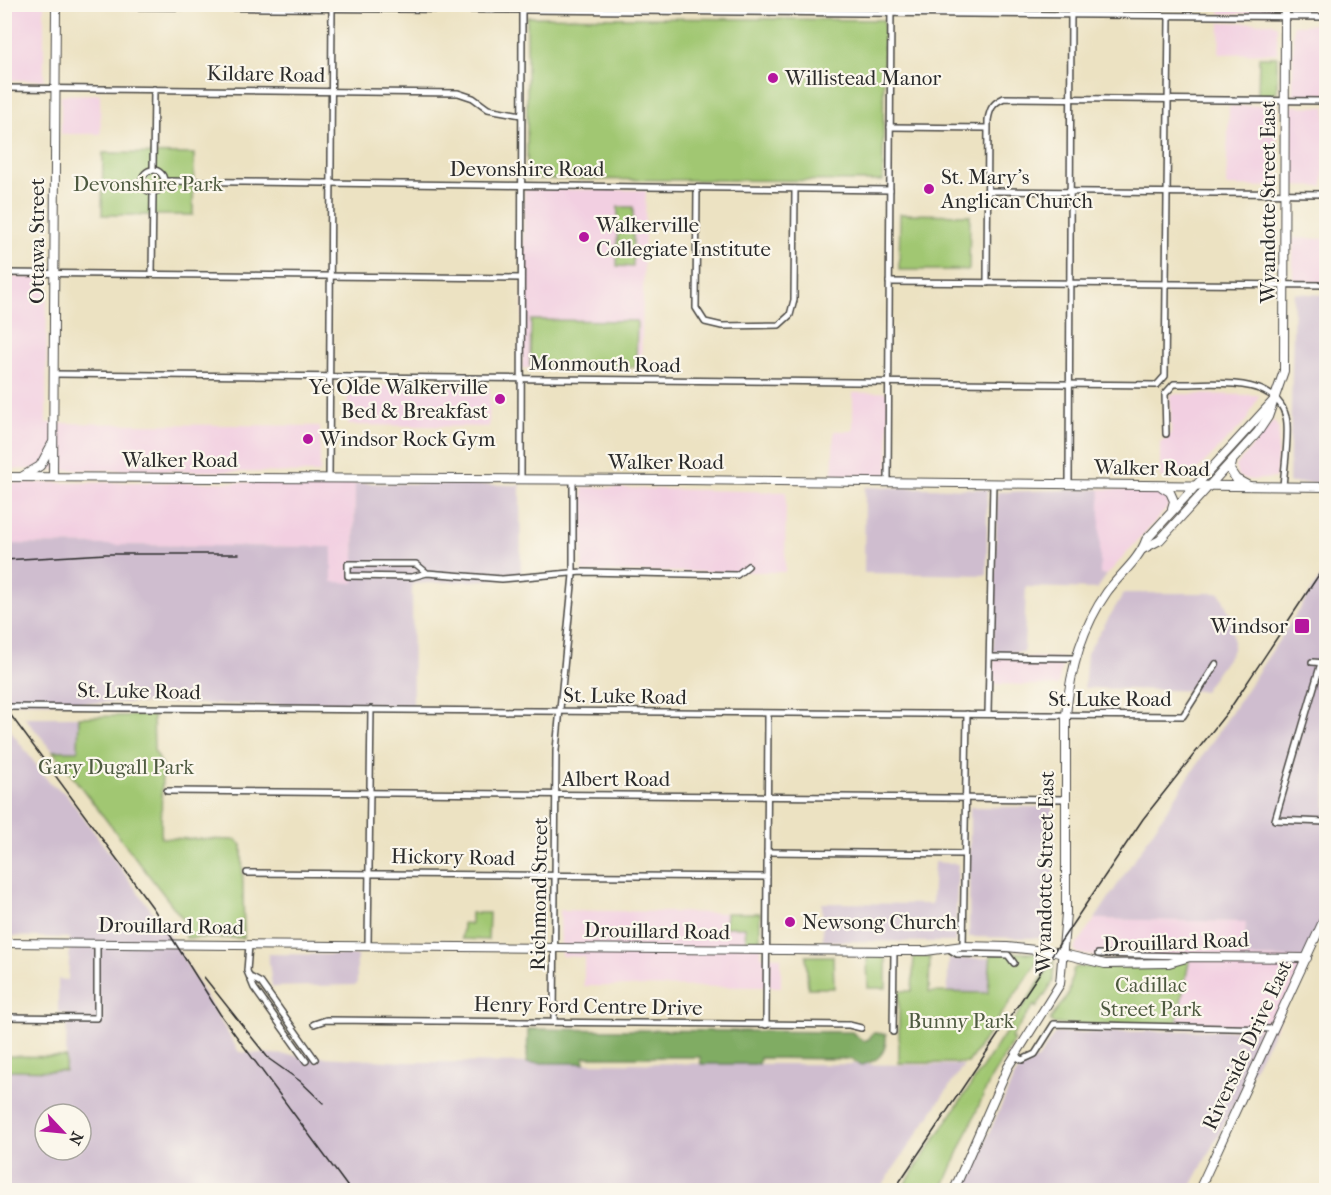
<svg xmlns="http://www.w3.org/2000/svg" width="1331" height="1195" font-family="'IM FELL French Canon',serif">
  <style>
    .built { fill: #f2cfe1 }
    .industrial { fill: #cfbdcf; fill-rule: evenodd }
    .green { fill: #a1c772; stroke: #66794e; stroke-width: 1.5 }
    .forest { fill: #80ac64; stroke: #566c48; stroke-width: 1.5 }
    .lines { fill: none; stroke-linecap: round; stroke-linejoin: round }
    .street-casing { stroke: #484642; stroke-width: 8 }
    .secondary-casing { stroke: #484642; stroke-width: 10 }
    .street { stroke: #fff; stroke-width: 5 }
    .secondary { stroke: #fff; stroke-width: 8 }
    .rail { stroke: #2b2b2b; stroke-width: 1.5 }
    .poi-dot { fill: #b5179e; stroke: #fbf7ec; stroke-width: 2 }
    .labels { text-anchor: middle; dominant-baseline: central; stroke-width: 4.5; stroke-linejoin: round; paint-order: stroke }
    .street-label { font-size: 21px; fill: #2b2b2b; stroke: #fbf7ec }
    .poi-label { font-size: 21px; fill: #2b2b2b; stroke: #fbf7ec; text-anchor: start }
    .park-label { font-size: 21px; fill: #4e5a40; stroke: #fbf7ec }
  </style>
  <rect width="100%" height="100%" fill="#fbf7ec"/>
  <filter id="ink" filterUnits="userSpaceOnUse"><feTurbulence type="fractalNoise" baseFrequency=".0167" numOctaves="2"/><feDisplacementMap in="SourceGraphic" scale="12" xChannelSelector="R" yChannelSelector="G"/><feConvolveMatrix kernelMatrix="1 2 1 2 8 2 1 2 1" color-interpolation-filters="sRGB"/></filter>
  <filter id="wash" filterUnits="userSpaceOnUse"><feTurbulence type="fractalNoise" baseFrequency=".008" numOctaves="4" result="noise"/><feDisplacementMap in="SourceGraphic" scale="24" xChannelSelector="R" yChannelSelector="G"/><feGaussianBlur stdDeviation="1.35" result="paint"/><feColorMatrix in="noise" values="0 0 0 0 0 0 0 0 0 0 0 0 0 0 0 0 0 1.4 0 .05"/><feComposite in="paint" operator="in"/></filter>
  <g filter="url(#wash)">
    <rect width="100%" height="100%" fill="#ece2c2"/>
    <g class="built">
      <polygon points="5,4 44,5 44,80 5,80"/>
      <polygon points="1062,4 1062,8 892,5 892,4"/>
      <polygon points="1220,5 1276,5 1276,8 1270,13 1220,14"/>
      <polygon points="1293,5 1326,5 1326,11 1294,11"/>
      <polygon points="1220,22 1273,23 1277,26 1277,53 1219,54"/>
      <polygon points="1326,24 1326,95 1293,95 1293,25"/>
      <polygon points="100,94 101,134 61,134 61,95"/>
      <polygon points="1277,105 1277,187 1226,186 1229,106"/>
      <polygon points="1291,106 1326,107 1323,187 1291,186"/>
      <polygon points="524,189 646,190 641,368 522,368"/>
      <polygon points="1293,238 1326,239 1326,285 1293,285"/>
      <polygon points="5,277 47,277 46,423 320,426 320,473 5,469"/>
      <polygon points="347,385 490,388 489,427 348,425"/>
      <polygon points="889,392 888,476 832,476 834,431 853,431 853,393"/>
      <polygon points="1170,394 1258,395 1259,395 1247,420 1193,474 1160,479 1160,443 1171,434"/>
      <polygon points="1274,420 1279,430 1276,478 1251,480 1238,477 1235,467"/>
      <polygon points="151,482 355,483 354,583 332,583 332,547 5,544 5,483"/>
      <polygon points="583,487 786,492 785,572 582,572"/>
      <polygon points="1100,489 1161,490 1169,497 1168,507 1107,575 1100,574"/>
      <polygon points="995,657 1063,658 1058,686 995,684 992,671"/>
      <polygon points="560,910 726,913 725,927 746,927 746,942 760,942 761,956 781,957 781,987 584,986 584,957 561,956"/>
      <polygon points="1095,919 1246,922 1244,957 1307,958 1275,1029 1176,1027 1189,957 1102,958 1076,953 1074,949"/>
    </g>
    <g class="industrial">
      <polygon points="1294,293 1326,295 1326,483 1289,483"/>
      <polygon points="355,483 520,485 521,578 412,584 413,706 10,702 4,694 4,544 332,547 332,582 354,583"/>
      <polygon points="865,487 987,489 987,575 864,573"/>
      <polygon points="1100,489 1100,574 1107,575 1097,589 1026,587 1024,652 993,653 997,492"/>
      <polygon points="1326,569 1326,907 1307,958 1244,957 1246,922 1095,919"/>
      <polygon points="1124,593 1220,593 1233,621 1233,650 1204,691 1084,688 1087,653"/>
      <polygon points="24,717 79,717 79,752 53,751"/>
      <path d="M4 722 49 782 67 795 170 936 239 1052 407 1062 964 1065 879 1190H5V1056L66 1057 67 1013H58V979L68 980 70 938 5 936ZM45 1114H81V1150H45Z"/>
      <polygon points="970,807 1054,807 1053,929 1044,938 969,937"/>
      <polygon points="934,862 958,864 955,942 823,941 822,903 932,904"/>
      <polygon points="268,954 357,955 357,985 272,987"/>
      <polygon points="990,958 988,993 947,992 949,959"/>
      <polygon points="1275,1029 1189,1190 964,1190 1014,1077 1023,1065 1038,1059 1055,1033"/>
    </g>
    <g class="green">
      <polygon points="527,17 884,20 883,181 527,179"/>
      <polygon points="1259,57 1277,57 1277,91 1273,95 1258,96"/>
      <polygon points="103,153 194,154 193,215 102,215"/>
      <polygon points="618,207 633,207 633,267 617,266"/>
      <polygon points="900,214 970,215 969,270 899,270"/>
      <polygon points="531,320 637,321 636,367 530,366"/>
      <polygon points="153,715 154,750 162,765 161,838 236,840 242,845 244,938 186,938 185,922 53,751 78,751 79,717"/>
      <polygon points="471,913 489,913 488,940 462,939 463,923 471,924"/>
      <polygon points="726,913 760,913 760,942 746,942 745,927 725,927"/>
      <polygon points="991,952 1037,953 1038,961 968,1063 899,1063 899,991 912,991 914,957 930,957 929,992 988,993"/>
      <polygon points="806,956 833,956 834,988 808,988"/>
      <polygon points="867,957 882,957 886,960 886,988 868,988"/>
      <polygon points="1190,957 1176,1027 1054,1024 1050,1020 1069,993 1073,970 1076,967 1166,968 1169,963"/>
      <polygon points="1054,960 1053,982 1036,1008 1034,1005 1011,1038 1014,1040 990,1080 942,1190 901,1190"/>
      <polygon points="5,1056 66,1057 65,1071 5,1070"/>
    </g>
    <path class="forest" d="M528 1029 840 1032H852L863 1041 869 1039 873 1033 886 1034C887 1053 879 1061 861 1065L851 1059 760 1058 759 1064H701L700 1057H584L585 1063H527Z"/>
  </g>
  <g filter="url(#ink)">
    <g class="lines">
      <g class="street-casing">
        <g id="street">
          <polyline points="56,6 1326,17"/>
          <polyline points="4,88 458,93 473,98 488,109 521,115"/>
          <polyline points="890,127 987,128"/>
          <polyline points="153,170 154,89"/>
          <circle cx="153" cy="181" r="11"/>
          <polyline points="164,181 890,190"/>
          <polyline points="697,188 696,308 705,322 722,326 779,325 790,315 794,300 795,189"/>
          <polyline points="987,191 1326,194"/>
          <polyline points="4,273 521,278"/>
          <polyline points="152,274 153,192"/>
          <polyline points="889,282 1326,285"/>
          <path d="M987 283 988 120C990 108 993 103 1004 98L1326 101"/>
          <polyline points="54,374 1157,385 1165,376 1169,17"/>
          <path d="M1166 434 1165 394 1174 384C1207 385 1275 373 1286 417 1290 431 1284 470 1283 487"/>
          <polyline points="329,479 332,6"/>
          <polyline points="521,480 522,4"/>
          <polyline points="888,482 891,4"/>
          <polyline points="1069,485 1071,4"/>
          <polyline points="427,573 416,564 348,564 348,576 412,577 427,573 502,579 582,572 737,575 748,566"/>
          <polyline points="990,657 1075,658"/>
          <polyline points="1312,662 1326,663"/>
          <polyline points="1321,663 1275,820 1326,822"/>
          <polyline points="4,707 1183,716 1216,664"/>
          <polyline points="988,713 993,483"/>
          <polyline points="167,791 1066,799"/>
          <polyline points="767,852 964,854"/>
          <polyline points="247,873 767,877"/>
          <polyline points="249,945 247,971 254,988 306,1061"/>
          <polyline points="368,945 371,709"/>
          <polyline points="963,946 967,714"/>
          <polyline points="949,949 957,954 1008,955 1014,963"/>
          <polyline points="1098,954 1185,956"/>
          <polyline points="252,978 261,983 315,1059"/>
          <polyline points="4,1017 97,1018 97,943"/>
          <polyline points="554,1022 556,750 573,575 573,480"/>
          <polyline points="314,1024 326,1020 849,1025 861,1028"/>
          <polyline points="766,1025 768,715"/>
          <polyline points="893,1032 894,951"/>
          <polyline points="1015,1056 1022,1060 1035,1054 1054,1024 1274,1029"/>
        </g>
      </g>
      <g class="secondary-casing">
        <g id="secondary">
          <polyline points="1232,463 1230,470 1236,479 1249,486"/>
          <polyline points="23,476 40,466 52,444"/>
          <polyline points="4,477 684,480 1326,487"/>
          <polyline points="53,477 56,4"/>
          <polyline points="1162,487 1170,492 1174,501 1172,508"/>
          <polyline points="1143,549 1160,540 1258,432 1268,417 1284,371 1285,4"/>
          <polyline points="4,943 894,951 926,951 963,946 1007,947 1055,952 1105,964 1169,963 1190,957 1307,958"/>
          <path d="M954 1190 1008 1067 1060 984 1066 913V715C1070 671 1081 629 1107 592 1120 574 1139 560 1146 540L1275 399"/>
          <polyline points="1199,1190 1326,915"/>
        </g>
      </g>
      <use href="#street" class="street"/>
      <use href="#secondary" class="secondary"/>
      <g class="rail">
        <polyline points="4,560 106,554 239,554"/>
        <polyline points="4,706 153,908 220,1014 350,1190"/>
        <polyline points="204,977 269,1059 300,1081 323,1103"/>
        <polyline points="894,1190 1143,819 1229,710 1326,564"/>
      </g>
    </g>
  </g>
  <g class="poi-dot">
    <circle cx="773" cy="78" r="6"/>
    <circle cx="929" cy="189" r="6"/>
    <circle cx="584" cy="237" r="6"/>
    <circle cx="500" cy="399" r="6"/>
    <circle cx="308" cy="439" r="6"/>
    <rect x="1294" y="618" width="16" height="16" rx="3"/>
    <circle cx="790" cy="922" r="6"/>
  </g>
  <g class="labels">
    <g class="street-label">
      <text transform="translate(266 74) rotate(1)">Kildare Road</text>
      <text x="527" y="169">Devonshire Road</text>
      <text transform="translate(1268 202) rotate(-90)">Wyandotte Street East</text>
      <text transform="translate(37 241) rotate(-90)">Ottawa Street</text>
      <text transform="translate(605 364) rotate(1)">Monmouth Road</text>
      <text x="180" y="460">Walker Road</text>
      <text x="666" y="462">Walker Road</text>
      <text transform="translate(1152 468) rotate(1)">Walker Road</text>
      <text transform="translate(139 691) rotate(1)">St. Luke Road</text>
      <text transform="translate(625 696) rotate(1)">St. Luke Road</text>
      <text x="1110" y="699">St. Luke Road</text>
      <text x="616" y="779">Albert Road</text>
      <text transform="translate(453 857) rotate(1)">Hickory Road</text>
      <text transform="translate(1045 872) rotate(-89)">Wyandotte Street East</text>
      <text transform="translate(539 894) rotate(-89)">Richmond Street</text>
      <text transform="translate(171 926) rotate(1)">Drouillard Road</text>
      <text transform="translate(657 931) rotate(1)">Drouillard Road</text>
      <text transform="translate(1176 942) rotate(-2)">Drouillard Road</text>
      <text transform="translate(588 1006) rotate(1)">Henry Ford Centre Drive</text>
      <text transform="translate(1247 1045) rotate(-65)">Riverside Drive East</text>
    </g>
    <g class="poi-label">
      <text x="785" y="78">Willistead Manor</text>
      <text x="941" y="177">St. Mary's<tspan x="941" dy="24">Anglican Church</tspan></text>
      <text x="596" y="225">Walkerville<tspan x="596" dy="24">Collegiate Institute</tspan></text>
      <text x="488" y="387" text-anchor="end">Ye Olde Walkerville<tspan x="488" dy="24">Bed &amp; Breakfast</tspan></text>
      <text x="320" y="439">Windsor Rock Gym</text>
      <text x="1288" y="626" text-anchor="end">Windsor</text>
      <text x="802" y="922">Newsong Church</text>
    </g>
    <g class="park-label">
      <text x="148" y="184">Devonshire Park</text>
      <text x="116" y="767">Gary Dugall Park</text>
      <text x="1151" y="985">Cadillac<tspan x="1151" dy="24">Street Park</tspan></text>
      <text x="961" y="1021">Bunny Park</text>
    </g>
  </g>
  <rect width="1331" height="1195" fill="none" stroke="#fbf7ec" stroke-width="24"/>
  <g transform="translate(63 1132) rotate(116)"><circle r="28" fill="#fbf7ec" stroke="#a8a59f" stroke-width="1.5"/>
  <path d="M0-4.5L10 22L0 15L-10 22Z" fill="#b5179e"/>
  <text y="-9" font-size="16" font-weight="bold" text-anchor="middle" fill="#2b2b2b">N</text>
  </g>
</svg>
